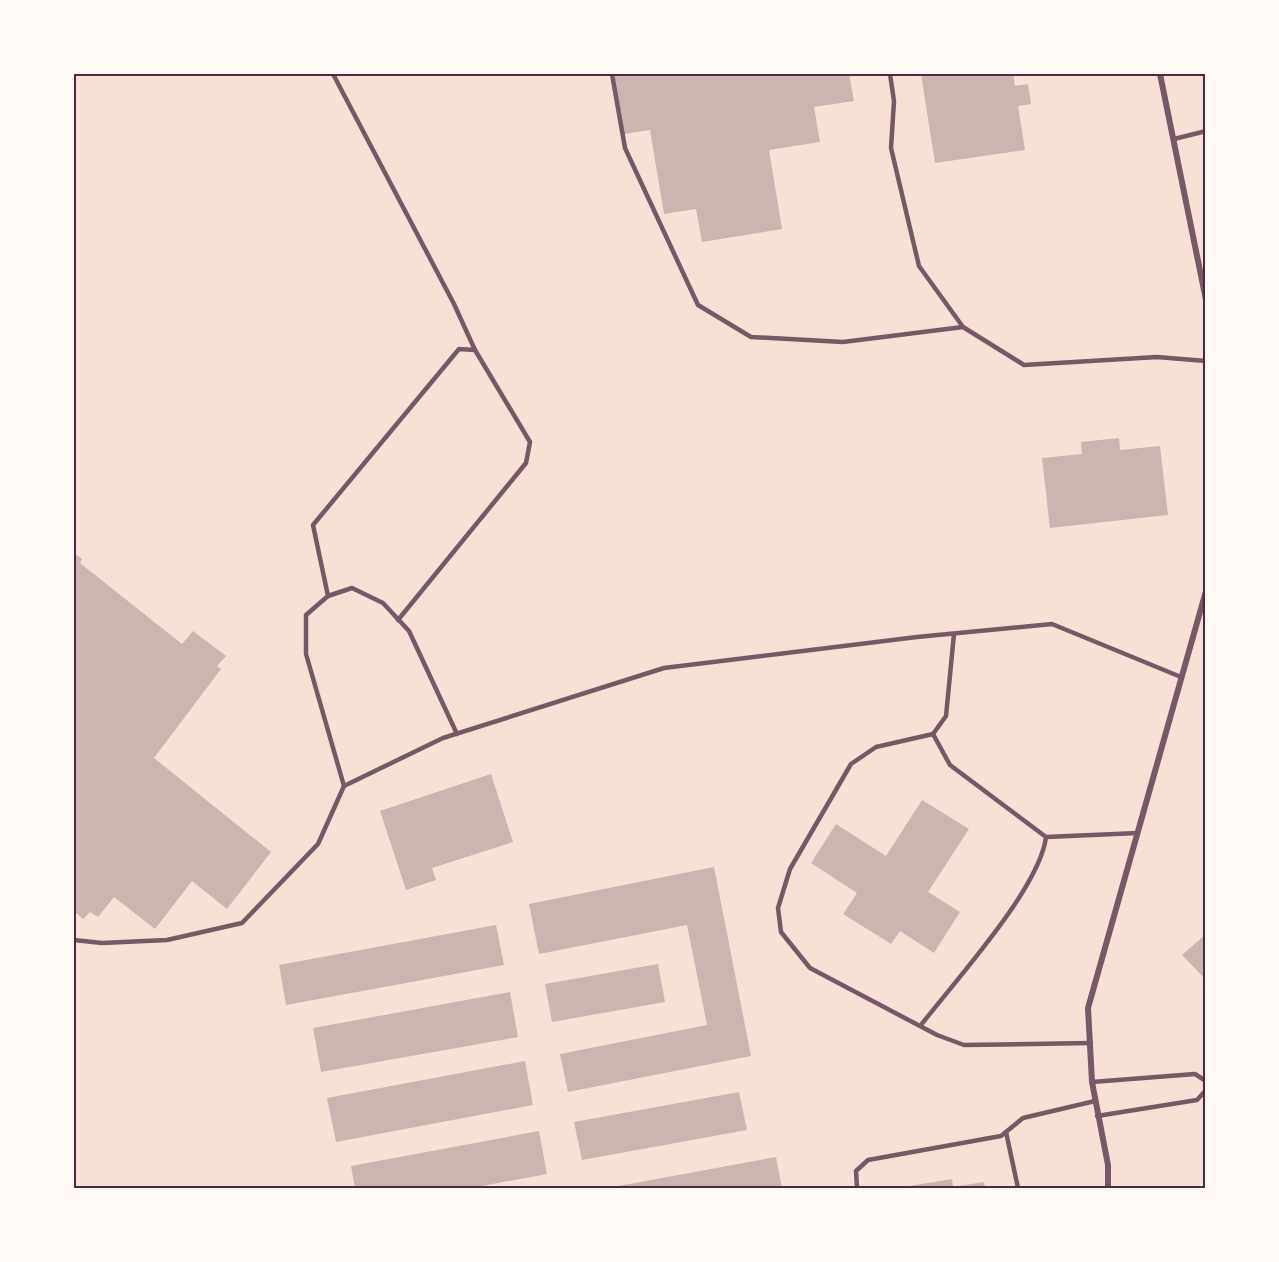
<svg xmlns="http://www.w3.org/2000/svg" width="1279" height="1262" font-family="Commissioner,sans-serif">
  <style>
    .building { fill: #ccb4b1 }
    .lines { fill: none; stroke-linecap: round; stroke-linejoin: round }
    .service { stroke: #755966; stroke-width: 4.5 }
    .minor { stroke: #755966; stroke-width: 6 }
    .neatline { fill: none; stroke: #4a2c40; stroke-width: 2 }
  </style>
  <rect width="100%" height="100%" fill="#f7e1d7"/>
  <g class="building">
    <polygon points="614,74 849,74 854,101 814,107 820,142 769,150 782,229 702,242 696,209 664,214 650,130 624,134"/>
    <polygon points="921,74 1013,74 1015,86 1028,84 1031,104 1018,106 1025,150 935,163"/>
    <polygon points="1119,438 1120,450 1160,446 1168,515 1050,528 1042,458 1082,454 1081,442"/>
    <polygon points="74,553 82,559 80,563 182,644 193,631 226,656 217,666 221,669 154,758 271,852 227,909 192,881 155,929 114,897 98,917 90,912 83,919 74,911"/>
    <polygon points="491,774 513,842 432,868 436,880 406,890 380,811"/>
    <polygon points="922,800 969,829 928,892 960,912 934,953 900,931 891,944 843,914 857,893 811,863 836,824 886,856"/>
    <polygon points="714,867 751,1056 568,1092 560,1054 707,1025 687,925 539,954 529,904"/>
    <polygon points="496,925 504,965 286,1005 279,965"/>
    <polygon points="1206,934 1206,980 1182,955"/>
    <polygon points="658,964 665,1002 552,1022 545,984"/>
    <polygon points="510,992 518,1037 321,1072 313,1028"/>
    <polygon points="525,1061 533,1105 336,1142 327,1098"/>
    <polygon points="739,1092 747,1130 582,1160 574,1122"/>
    <polygon points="539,1131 547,1174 471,1188 355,1188 351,1166"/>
    <polygon points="776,1157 782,1188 614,1188 613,1187"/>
    <polygon points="952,1179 953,1187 984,1182 985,1188 897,1188"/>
  </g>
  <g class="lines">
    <g class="service">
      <polyline points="333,74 454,304 475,350"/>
      <polyline points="612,74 625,148 698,305 751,337 843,342 963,327"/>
      <polyline points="890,74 894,101 891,148 919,266 963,327 1024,365 1157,357 1206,361"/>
      <polyline points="1174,139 1206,131"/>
      <polyline points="328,596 313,525 459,349 475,350 530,442 526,463 398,620"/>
      <polyline points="954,634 946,716 933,734 876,747 851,764 790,869 778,908 781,932 810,968 937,1035 964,1045 1091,1043"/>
      <polyline points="344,786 306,654 306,615 328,596 352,588 383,603 409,631 457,734"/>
      <polyline points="1046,837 1138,833"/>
      <polyline points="74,940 102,943 167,940 242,923 318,844 344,786 443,738 664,668 917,637 1052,624 1181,677"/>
      <polyline points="1205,989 1206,997"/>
      <path d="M921 1025C955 981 1040 888 1046 837L950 765 933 734"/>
      <polyline points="1092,1082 1195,1074 1206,1081"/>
      <polyline points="1097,1116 1197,1100 1206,1090"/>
      <polyline points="1006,1132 1018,1188"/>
      <polyline points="857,1188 856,1171 868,1160 1001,1136 1023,1118 1095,1101"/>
    </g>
    <g class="minor">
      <polyline points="1160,74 1206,300"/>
      <polyline points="1108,1188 1108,1165 1092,1082 1088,1008 1206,591"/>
    </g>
  </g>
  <rect width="1279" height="1262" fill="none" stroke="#fffaf5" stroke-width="150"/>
  <rect x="75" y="75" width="1129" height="1112" class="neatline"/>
</svg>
